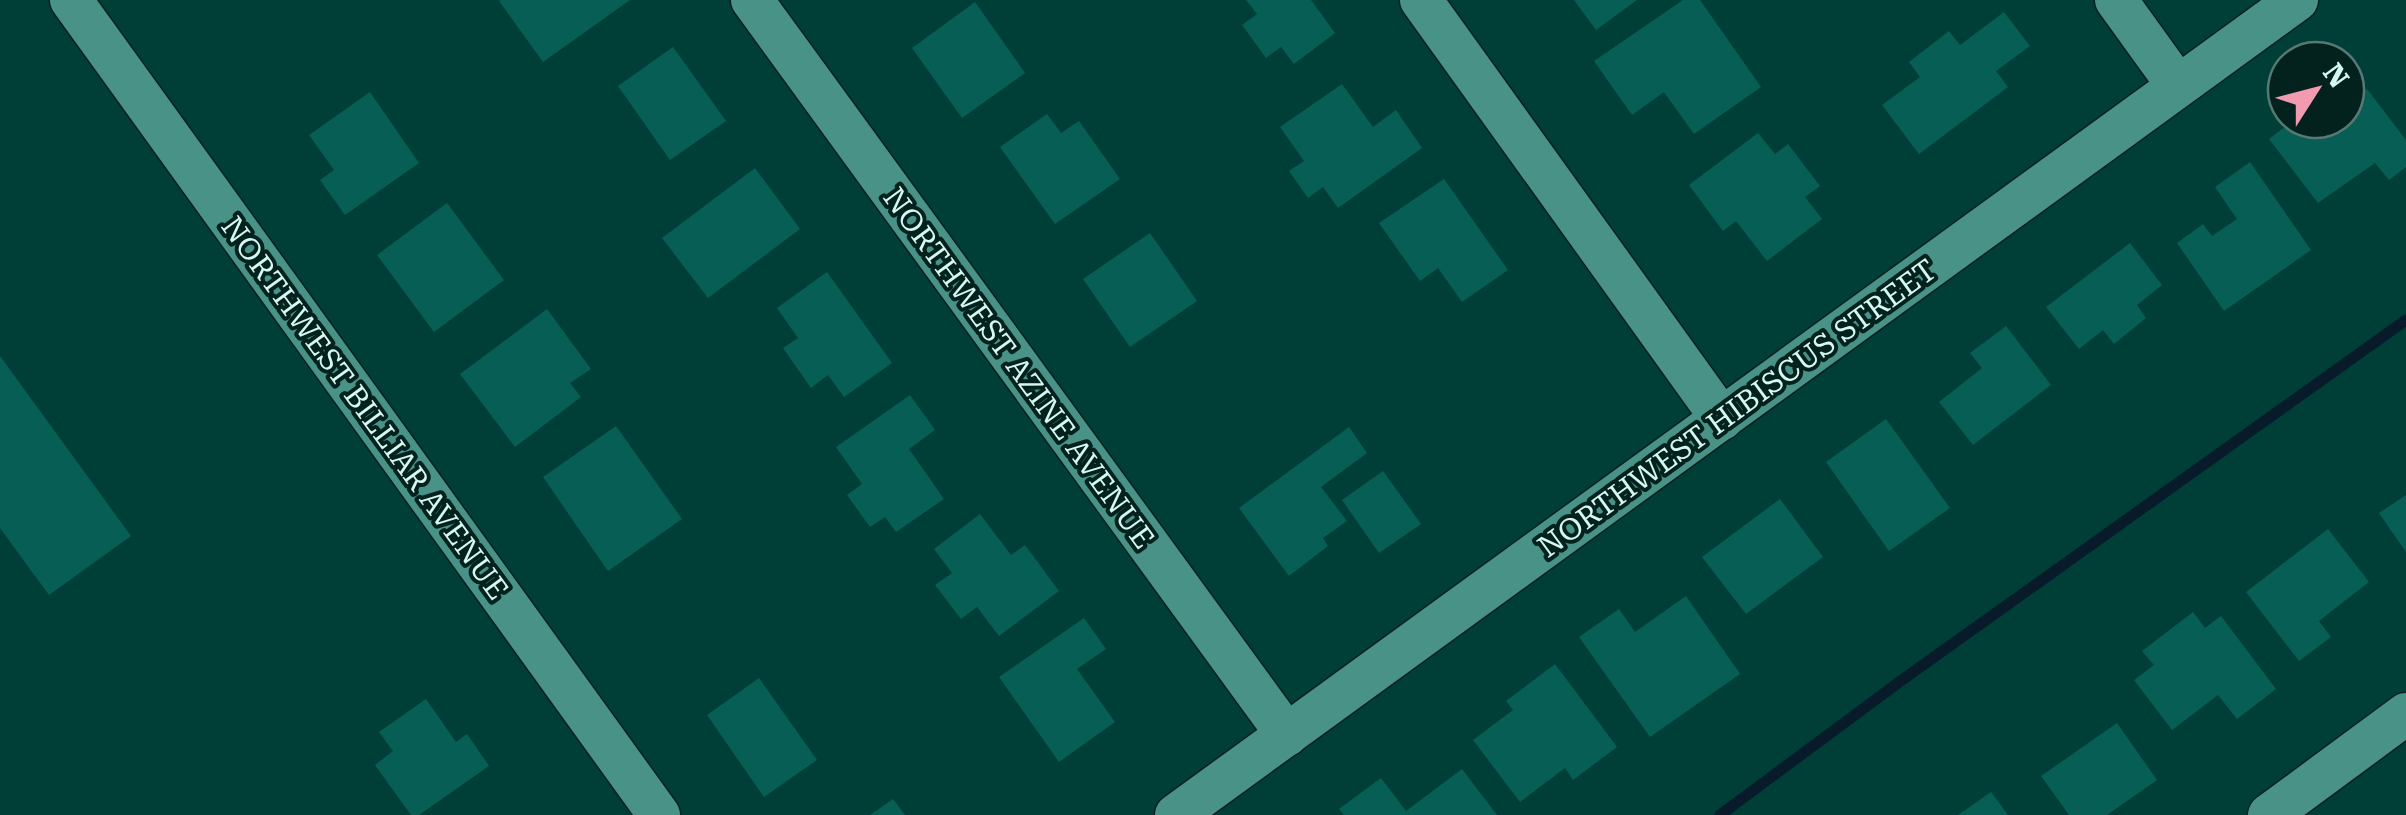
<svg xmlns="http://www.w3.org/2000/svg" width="2406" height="815" font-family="'Roboto Serif',serif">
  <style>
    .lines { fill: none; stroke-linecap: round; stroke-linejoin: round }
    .stream { stroke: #071b2a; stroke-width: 11 }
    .building { fill: #065e55 }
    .street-casing { stroke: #0a211e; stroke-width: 45 }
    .street { stroke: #499288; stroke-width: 42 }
    .labels { text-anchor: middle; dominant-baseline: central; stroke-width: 8; stroke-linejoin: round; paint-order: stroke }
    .street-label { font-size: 30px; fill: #d5f9f2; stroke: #03221e }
  </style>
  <rect width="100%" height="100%" fill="#003f38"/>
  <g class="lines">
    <polyline class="stream" points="1720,815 1902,680 2406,320"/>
  </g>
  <g class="building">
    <polygon points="501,0 630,0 543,62 499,1"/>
    <polygon points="1246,0 1311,0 1335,33 1294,64 1281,47 1266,58 1242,25 1257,14"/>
    <polygon points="1574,0 1637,0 1596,30"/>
    <polygon points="1683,0 1700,0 1761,87 1694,134 1664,92 1632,115 1594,61"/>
    <polygon points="975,2 1025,73 962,118 912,48"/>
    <polygon points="2004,12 2030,46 1996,71 2008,87 1919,154 1882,105 1920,77 1909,62 1949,31 1960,45"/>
    <polygon points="673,47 726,121 670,160 618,86"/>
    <polygon points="1342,84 1373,127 1396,110 1422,148 1338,208 1323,187 1308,198 1289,171 1304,161 1280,127"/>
    <polygon points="2367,89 2406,140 2406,167 2389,180 2375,163 2318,203 2269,139 2294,120 2307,120 2314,130 2327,120 2346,120 2346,106"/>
    <polygon points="370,92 419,163 345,215 320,180 334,170 309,135"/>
    <polygon points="1047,114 1061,133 1079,121 1120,179 1055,224 1000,147"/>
    <polygon points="1758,133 1775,154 1788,144 1820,186 1805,197 1822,219 1767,261 1736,221 1723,231 1689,185"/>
    <polygon points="2250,162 2311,250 2224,311 2177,243 2203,224 2212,236 2237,219 2215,187"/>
    <polygon points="755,168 800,229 708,298 662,238"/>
    <polygon points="1444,179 1508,270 1462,302 1438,268 1420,281 1379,223"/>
    <polygon points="447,203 504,280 434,332 377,255"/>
    <polygon points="1150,233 1197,301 1130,347 1083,279"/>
    <polygon points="2130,243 2162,285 2137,305 2146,318 2114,344 2103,330 2079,349 2046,307"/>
    <polygon points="827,272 892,363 844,397 828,375 811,388 783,348 798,338 777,308"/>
    <polygon points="547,309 591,369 570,383 581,397 515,447 460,374"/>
    <polygon points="2006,326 2051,385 1973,445 1939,402 1982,368 1970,353"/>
    <polygon points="0,356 131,536 49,595 0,528"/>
    <polygon points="910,395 935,430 909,449 944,499 896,532 885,517 870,527 847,495 862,484 836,447"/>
    <polygon points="1886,419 1950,508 1889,551 1826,462"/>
    <polygon points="616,426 682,519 608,571 543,477"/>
    <polygon points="1349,427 1367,453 1321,487 1347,521 1323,538 1328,546 1289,576 1239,508"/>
    <polygon points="1383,471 1421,524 1379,553 1342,500"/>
    <polygon points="2406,495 2406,552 2379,513"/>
    <polygon points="1780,499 1823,557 1746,614 1702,557"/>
    <polygon points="980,514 1011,555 1025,545 1059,591 999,636 977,607 961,619 935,585 952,573 934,549"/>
    <polygon points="2328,529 2369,582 2319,621 2331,637 2299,661 2246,592"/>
    <polygon points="1686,596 1740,674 1650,737 1579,637 1619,609 1635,632"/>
    <polygon points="2193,612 2205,628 2221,616 2276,689 2237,719 2218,695 2172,730 2134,680 2154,665 2142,651"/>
    <polygon points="1084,618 1106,649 1077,669 1115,722 1059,762 999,677"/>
    <polygon points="1555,664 1617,747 1573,780 1565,768 1520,802 1473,740 1513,710 1506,701"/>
    <polygon points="759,678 817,760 764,797 707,715"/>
    <polygon points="426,699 456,742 467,734 489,766 419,815 411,815 375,765 393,751 379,732"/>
    <polygon points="2117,723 2157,780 2107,815 2069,815 2041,776"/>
    <polygon points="1462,769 1497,815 1344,815 1339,809 1381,778 1406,811"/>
    <polygon points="1991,792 2008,815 1958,815"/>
    <polygon points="893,799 905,815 870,815"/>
  </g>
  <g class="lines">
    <g class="street-casing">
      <g id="street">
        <polyline points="71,0 659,815"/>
        <polyline points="752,0 1287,735"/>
        <polyline points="1421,0 1722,419"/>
        <polyline points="2116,0 2178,86"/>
        <polyline points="1176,815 2297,0"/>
        <polyline points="2269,815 2406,714"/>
      </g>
    </g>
    <use href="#street" class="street"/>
  </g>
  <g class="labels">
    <g class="street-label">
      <text transform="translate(1019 368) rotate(54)">NORTHWEST AZINE AVENUE</text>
      <text transform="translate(365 408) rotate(54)">NORTHWEST BILLIAR AVENUE</text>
      <text transform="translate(1737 408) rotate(-36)">NORTHWEST HIBISCUS STREET</text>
    </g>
  </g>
  <g transform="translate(2316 90) rotate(54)"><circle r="48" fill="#03221e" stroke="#577873" stroke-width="2.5"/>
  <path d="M0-8L18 38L0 25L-18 38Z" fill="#f29ab0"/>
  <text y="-15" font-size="28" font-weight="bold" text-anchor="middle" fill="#d5f9f2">N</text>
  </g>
</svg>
